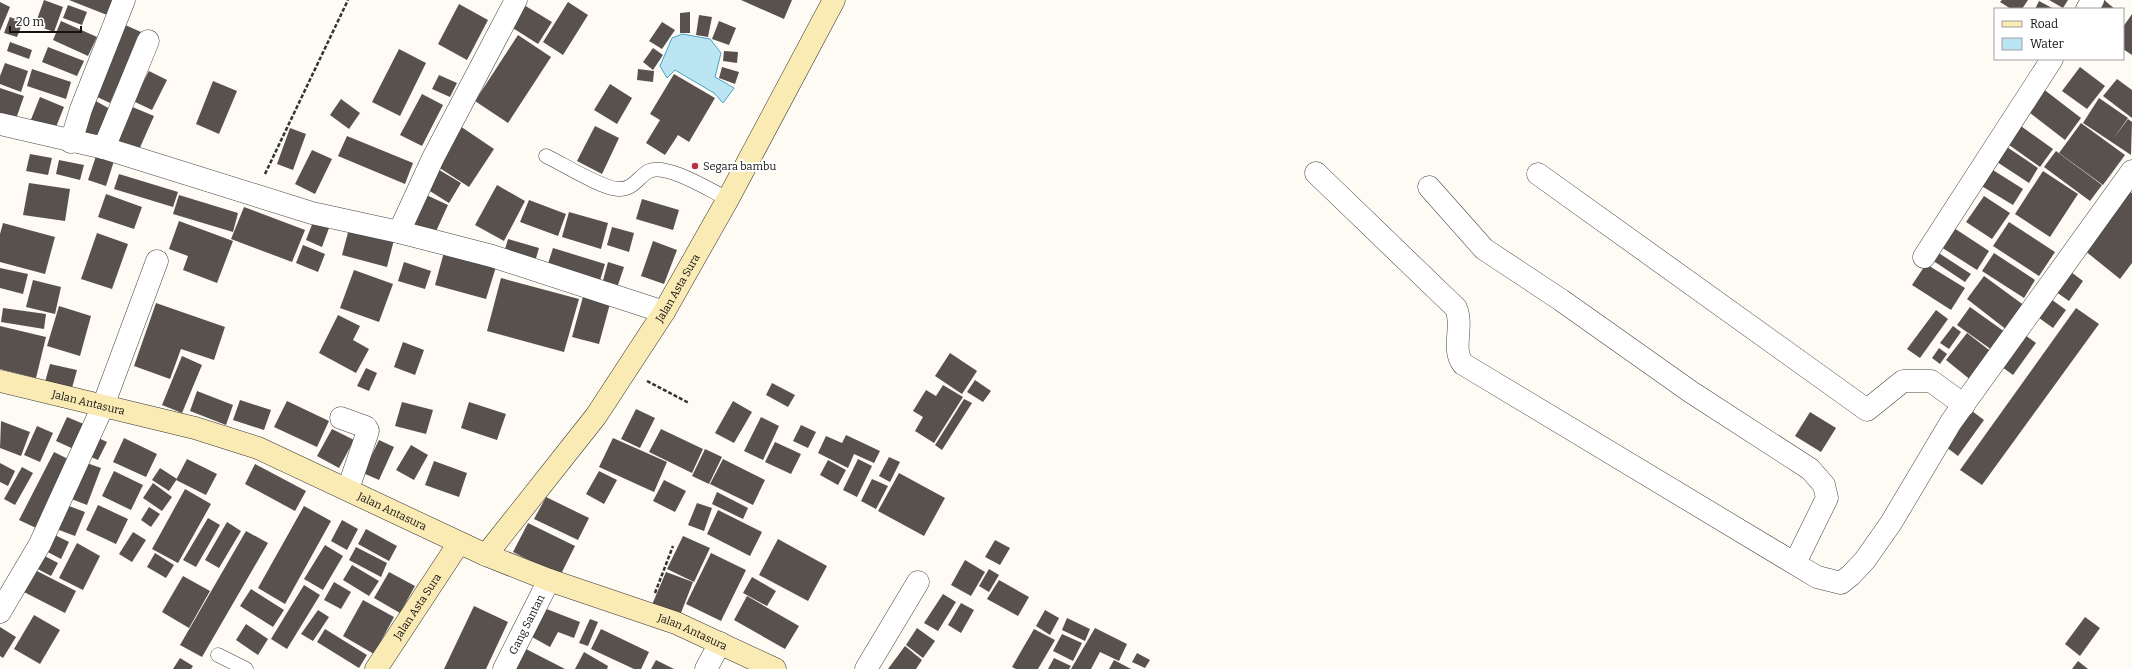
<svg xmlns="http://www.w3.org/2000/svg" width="2132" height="669" font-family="Bitter,serif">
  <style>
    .water { fill: #bce5f3; stroke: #47a3c6 }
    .building { fill: #59514e }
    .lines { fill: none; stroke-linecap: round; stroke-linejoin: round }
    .lane-casing { stroke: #444; stroke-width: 15 }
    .street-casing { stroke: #444; stroke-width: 23 }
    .secondary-casing { stroke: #333; stroke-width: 23 }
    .path { stroke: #333; stroke-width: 2.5; stroke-dasharray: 4 2; stroke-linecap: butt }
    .lane { stroke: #fff; stroke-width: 14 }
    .street { stroke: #fff; stroke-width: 22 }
    .secondary { stroke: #faeab4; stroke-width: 22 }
    .poi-dot { fill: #ba2f47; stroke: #fff; stroke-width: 1.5 }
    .labels { text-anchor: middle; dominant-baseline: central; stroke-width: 4; stroke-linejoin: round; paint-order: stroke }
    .poi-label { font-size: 11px; fill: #111; stroke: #fff; text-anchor: start }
    .street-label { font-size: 11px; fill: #111; stroke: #fff }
  </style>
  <rect width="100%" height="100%" fill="#fefbf5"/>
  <polygon class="water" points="682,34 710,39 721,53 715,77 734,88 723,103 714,93 675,70 667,78 660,66 672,38"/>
  <g class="building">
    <polygon points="44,0 63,7 54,32 35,25"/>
    <polygon points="69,0 113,0 107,15"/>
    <polygon points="741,0 792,0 784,19"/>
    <polygon points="2002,0 2028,0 2022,9 2011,9 2000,2"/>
    <polygon points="2049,0 2068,0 2063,8"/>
    <polygon points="2104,0 2115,9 2093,9"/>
    <polygon points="2039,1 2054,9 2035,9"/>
    <polygon points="0,2 10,7 0,31"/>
    <polygon points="519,2 552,22 538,44 505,23"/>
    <polygon points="568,2 588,15 563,55 543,42"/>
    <polygon points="459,4 488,20 467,60 438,44"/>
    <polygon points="68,5 87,12 82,25 63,18"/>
    <polygon points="690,12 690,33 680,33 680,13"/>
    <polygon points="2132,14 2132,55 2123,49 2123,27"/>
    <polygon points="699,15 712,17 708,37 696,35"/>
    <polygon points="10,17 23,22 17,37 4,33"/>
    <polygon points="61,21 97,37 88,56 53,40"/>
    <polygon points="719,21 736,28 729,45 712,39"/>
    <polygon points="662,22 675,30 662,49 649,41"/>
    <polygon points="123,24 141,32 110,103 93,95"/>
    <polygon points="518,35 551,57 508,123 475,101"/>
    <polygon points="10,42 32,50 29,59 7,51"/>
    <polygon points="48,47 84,61 77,76 42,62"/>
    <polygon points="653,48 663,55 653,70 643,62"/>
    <polygon points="399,49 426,63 400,116 372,102"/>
    <polygon points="724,51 738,52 737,63 723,61"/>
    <polygon points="5,63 28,71 21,92 0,84 0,76"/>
    <polygon points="722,67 739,72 735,84 719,78"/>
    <polygon points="2080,67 2105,86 2087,109 2062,91"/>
    <polygon points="32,69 71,82 66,99 27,86"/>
    <polygon points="638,69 654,71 653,82 637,80"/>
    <polygon points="149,71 167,80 152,110 133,101"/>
    <polygon points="674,74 715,98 689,142 678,135 665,155 646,143 660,120 650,114"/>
    <polygon points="439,75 457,83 450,97 432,89"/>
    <polygon points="2117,79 2132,90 2132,118 2103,96"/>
    <polygon points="213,81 237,91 219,134 196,124"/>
    <polygon points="610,84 632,98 617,124 594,110"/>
    <polygon points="0,88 24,96 16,119 0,113"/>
    <polygon points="2042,88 2081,118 2065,140 2025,109"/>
    <polygon points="422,94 443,105 422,146 400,135"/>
    <polygon points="40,97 64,107 54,132 30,122"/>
    <polygon points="2099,98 2128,118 2113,139 2128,119 2132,122 2131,155 2083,123"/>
    <polygon points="341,99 360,113 349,129 330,115"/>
    <polygon points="94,100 110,109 93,143 76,134"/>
    <polygon points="130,106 154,116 138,152 114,142"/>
    <polygon points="2081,123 2125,155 2103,185 2059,153"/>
    <polygon points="2018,124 2053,149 2040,167 2005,142"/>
    <polygon points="460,126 494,149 469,187 435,165"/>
    <polygon points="595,126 619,138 602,174 577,161"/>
    <polygon points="290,128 306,134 293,170 277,164"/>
    <polygon points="347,136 413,163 405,184 338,156"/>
    <polygon points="2004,145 2038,168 2029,183 1994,160"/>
    <polygon points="312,150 332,159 315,194 295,184"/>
    <polygon points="2056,151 2102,185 2090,201 2044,167"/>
    <polygon points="30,154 52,158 48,175 26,171"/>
    <polygon points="96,156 114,161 106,186 88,180"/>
    <polygon points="59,160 84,165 80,180 56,174"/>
    <polygon points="1985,165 2023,189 2013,205 1975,182"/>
    <polygon points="436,168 461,183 449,203 425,188"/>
    <polygon points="2043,171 2078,194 2050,237 2015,214"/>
    <polygon points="119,174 178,192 173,207 114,189"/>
    <polygon points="29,183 70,189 65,221 23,215"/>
    <polygon points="497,185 525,201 504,241 475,225"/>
    <polygon points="2125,188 2132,193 2132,263 2120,279 2079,246"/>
    <polygon points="422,193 448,205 433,238 407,226"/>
    <polygon points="106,194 142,207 134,229 98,217"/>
    <polygon points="179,195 238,213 233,232 173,214"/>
    <polygon points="1984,196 2010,213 1992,239 1966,222"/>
    <polygon points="642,199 679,210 673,230 636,219"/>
    <polygon points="529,200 566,214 558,236 520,222"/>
    <polygon points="244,207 305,230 292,262 231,239"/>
    <polygon points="569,212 608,223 601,249 562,237"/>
    <polygon points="179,221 233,241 217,283 183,270 188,256 169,249"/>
    <polygon points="313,222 329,228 322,247 306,240"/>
    <polygon points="2009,222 2055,252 2039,276 1993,246"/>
    <polygon points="3,223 55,237 45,274 0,262 0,234"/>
    <polygon points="350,225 395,236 387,267 342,255"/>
    <polygon points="612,227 634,233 629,252 607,245"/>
    <polygon points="1954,228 1989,251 1977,270 1941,247"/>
    <polygon points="97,233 128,244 112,289 81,279"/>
    <polygon points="508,239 539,248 534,265 503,256"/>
    <polygon points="653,241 677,250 664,284 641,276"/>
    <polygon points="303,245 325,254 318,272 296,263"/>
    <polygon points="553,248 605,264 598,287 546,270"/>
    <polygon points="1931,248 1971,274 1965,282 1926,256"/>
    <polygon points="444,252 496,267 486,299 435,285"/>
    <polygon points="1994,253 2035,280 2024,298 1982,271"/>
    <polygon points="404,262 431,271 425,289 398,281"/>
    <polygon points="608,262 624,267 617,288 602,284"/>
    <polygon points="1926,264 1965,288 1951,310 1912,285"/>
    <polygon points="0,268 28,274 23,294 0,288"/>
    <polygon points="2067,269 2083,281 2069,301 2052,289"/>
    <polygon points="354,270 393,284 379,322 340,308"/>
    <polygon points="1984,276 2025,306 2007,330 1967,299"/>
    <polygon points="501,278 579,299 564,352 487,331"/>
    <polygon points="33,280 61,287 55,314 26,307"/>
    <polygon points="584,293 611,300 599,344 572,337"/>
    <polygon points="2048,297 2066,310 2053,328 2035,315"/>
    <polygon points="156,303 225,327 214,360 181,349 170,379 134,366"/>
    <polygon points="59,306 91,316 80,356 47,346"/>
    <polygon points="1970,307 2005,332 1992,350 1957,325"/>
    <polygon points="3,308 46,314 44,329 1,322"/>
    <polygon points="2076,308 2099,324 1982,485 1960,470"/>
    <polygon points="1936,310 1948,319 1920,358 1907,349"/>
    <polygon points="338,315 360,326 353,340 369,349 356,373 319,353"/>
    <polygon points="0,326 46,337 36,378 0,369"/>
    <polygon points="1953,326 1961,332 1949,349 1940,343"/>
    <polygon points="1967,333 1993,353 1972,381 1946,360"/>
    <polygon points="2025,335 2036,343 2013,375 2002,367"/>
    <polygon points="403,342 424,350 415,375 394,367"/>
    <polygon points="1939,348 1947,354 1940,364 1932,358"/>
    <polygon points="950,353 977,371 962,394 935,376"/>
    <polygon points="182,356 202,365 182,413 162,405"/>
    <polygon points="50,364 77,370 72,388 45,382"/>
    <polygon points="366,368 377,373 369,391 357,386"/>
    <polygon points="975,380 991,391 983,402 967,392"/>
    <polygon points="772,383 795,395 788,407 766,395"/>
    <polygon points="943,385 963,397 934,443 915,431 923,417 913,411 926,390 936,396"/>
    <polygon points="197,391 233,405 226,425 190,411"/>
    <polygon points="964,399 972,403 942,450 935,445"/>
    <polygon points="240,400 271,410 264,430 233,420"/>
    <polygon points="287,401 329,421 317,447 274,427"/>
    <polygon points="733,401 752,412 734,443 715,433"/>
    <polygon points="402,402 433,410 426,434 395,426"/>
    <polygon points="469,402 506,414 497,440 461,428"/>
    <polygon points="1968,408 1984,420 1958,456 1942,444"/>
    <polygon points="636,409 655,418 640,448 621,439"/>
    <polygon points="1810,412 1836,428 1821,452 1795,436"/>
    <polygon points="67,417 86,425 76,450 56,441"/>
    <polygon points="761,417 779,426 763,460 744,451"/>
    <polygon points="1,421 30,432 21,456 0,448"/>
    <polygon points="801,425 816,432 808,448 793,441"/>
    <polygon points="37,426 53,433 40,462 24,455"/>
    <polygon points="332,429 354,440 339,468 317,456"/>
    <polygon points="661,429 703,449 692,473 649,452"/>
    <polygon points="92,435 107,442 98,460 84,454"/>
    <polygon points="846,435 880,451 874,463 854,454 848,468 818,453 826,436 842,443"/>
    <polygon points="124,438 157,454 146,477 113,462"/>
    <polygon points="613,438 667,462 654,492 599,467"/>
    <polygon points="379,440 394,447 379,480 363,473"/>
    <polygon points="775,442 801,454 791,474 765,462"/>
    <polygon points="411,445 428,455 414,480 396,470"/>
    <polygon points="705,449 722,457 709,484 692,476"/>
    <polygon points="54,452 70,460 36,528 19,520"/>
    <polygon points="889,457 900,462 890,482 879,476"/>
    <polygon points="187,459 217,474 206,495 176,480"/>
    <polygon points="723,459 765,480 753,505 710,484"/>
    <polygon points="858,459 872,466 857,497 843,490"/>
    <polygon points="828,460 846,470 838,485 820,475"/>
    <polygon points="81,461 101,468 87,505 66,497"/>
    <polygon points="434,461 467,473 459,497 425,485"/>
    <polygon points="0,463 15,471 8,486 0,482"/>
    <polygon points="255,464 306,491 295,511 245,484"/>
    <polygon points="22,467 33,473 15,505 4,499"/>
    <polygon points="160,468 177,479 169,491 152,480"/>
    <polygon points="114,471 143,485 131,510 102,496"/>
    <polygon points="599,471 617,480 604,504 586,494"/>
    <polygon points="899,473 945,498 924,536 878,511"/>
    <polygon points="872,479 888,486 876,509 861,501"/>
    <polygon points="664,480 686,491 675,512 653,501"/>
    <polygon points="153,483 172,497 162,511 143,498"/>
    <polygon points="185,489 211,504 178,563 152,549"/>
    <polygon points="717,492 748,508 743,519 712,504"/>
    <polygon points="546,497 589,518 578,540 534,519"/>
    <polygon points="61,503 85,512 75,536 51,527"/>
    <polygon points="697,503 712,508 704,531 688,525"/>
    <polygon points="98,505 128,519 116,544 86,530"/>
    <polygon points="304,506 331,521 285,604 258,588"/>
    <polygon points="149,507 160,514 151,527 141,520"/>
    <polygon points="718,510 762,532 750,556 707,534"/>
    <polygon points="208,518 220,525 196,567 183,560"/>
    <polygon points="342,520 358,529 347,550 331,541"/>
    <polygon points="227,522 241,531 219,568 205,560"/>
    <polygon points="528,523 575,546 560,576 513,552"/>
    <polygon points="366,529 397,546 389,561 358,544"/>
    <polygon points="246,531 268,543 202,657 180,645"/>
    <polygon points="133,532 146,540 132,562 119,554"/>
    <polygon points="51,533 69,542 61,559 42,549"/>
    <polygon points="683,536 710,548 694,582 667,569"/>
    <polygon points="778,539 827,566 808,601 759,575"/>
    <polygon points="995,540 1010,548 1000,565 985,557"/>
    <polygon points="77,543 100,556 83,590 59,578"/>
    <polygon points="325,545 343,556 323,590 304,579"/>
    <polygon points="356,547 387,563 381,577 349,560"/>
    <polygon points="39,553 58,563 51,576 32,566"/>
    <polygon points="155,553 174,565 166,578 147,567"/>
    <polygon points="711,553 746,570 721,621 686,604"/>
    <polygon points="965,560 985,572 971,596 951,585"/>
    <polygon points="352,565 379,581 369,596 343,580"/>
    <polygon points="33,569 76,591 65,613 22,591"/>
    <polygon points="989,569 999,575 989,592 979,586"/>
    <polygon points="389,572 415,586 400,613 374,598"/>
    <polygon points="666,572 693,582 679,618 651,607"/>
    <polygon points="183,576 210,591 189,628 162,612"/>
    <polygon points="752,577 776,591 767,606 743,593"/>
    <polygon points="999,580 1029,597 1018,616 987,599"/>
    <polygon points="334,582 351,592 341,609 324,600"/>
    <polygon points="304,585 320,595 287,649 271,639"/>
    <polygon points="251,589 284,610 273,627 240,606"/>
    <polygon points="943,594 956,602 938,631 924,623"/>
    <polygon points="747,596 799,626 785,649 734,620"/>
    <polygon points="363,600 394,617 374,654 343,636"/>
    <polygon points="961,603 974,610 961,633 948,625"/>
    <polygon points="474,606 508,622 486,669 444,669"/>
    <polygon points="544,608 580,622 574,638 558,632 550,647 532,637"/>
    <polygon points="318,610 329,617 313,641 301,634"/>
    <polygon points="1045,610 1059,618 1050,635 1036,626"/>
    <polygon points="34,615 60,630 40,664 14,649"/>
    <polygon points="2085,617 2100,628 2080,656 2065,644"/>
    <polygon points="1067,618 1090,629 1085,641 1062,630"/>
    <polygon points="590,619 598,622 588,646 579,643"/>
    <polygon points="246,624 268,639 258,655 236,640"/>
    <polygon points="0,627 16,637 3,658 0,656"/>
    <polygon points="917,628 935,641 923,658 906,645"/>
    <polygon points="1095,628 1127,644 1119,661 1100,652 1091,669 1071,669"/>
    <polygon points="325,629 367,655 359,668 317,642"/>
    <polygon points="601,629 649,652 641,669 634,669 591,649"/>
    <polygon points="1034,629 1055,640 1038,669 1016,669 1012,667"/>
    <polygon points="1062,634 1082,643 1073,661 1053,651"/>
    <polygon points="905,646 922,660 916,669 888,669"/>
    <polygon points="526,649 565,669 516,669"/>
    <polygon points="584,652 608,666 607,669 575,669"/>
    <polygon points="1137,653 1150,660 1145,668 1132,662"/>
    <polygon points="180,658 193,666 191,669 173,669"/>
    <polygon points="1054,658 1071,666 1069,669 1048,669"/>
    <polygon points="656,660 674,669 651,669"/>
    <polygon points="1114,660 1131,669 1109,669"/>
    <polygon points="2078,661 2088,669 2072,669"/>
  </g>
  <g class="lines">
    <g class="lane-casing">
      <g id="lane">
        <path d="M546 156C563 164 601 188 618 189 633 190 638 177 649 171 667 163 711 191 728 199"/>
        <polyline points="218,655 246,669"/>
      </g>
    </g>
    <g class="street-casing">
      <g id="street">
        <polyline points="2087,9 2093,0"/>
        <polyline points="0,124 104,148 312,213 399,232 492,256 664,312"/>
        <polyline points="71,142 81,109 124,0"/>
        <polyline points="104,148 148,41"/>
        <path d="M1316 173 1456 308C1464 327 1451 348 1463 364L1817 577 1841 583 1851 575 1865 560 1891 523 1951 422 2132 171"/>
        <polyline points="1538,174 1867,410 1903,381 1931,381 1964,405"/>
        <polyline points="1429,187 1484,249 1561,300 1691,392 1810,469 1824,485 1827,498 1795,563"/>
        <polyline points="399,232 433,158 516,0"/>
        <polyline points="1924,257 2052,59"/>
        <polyline points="341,418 366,427 368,431 348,489"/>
        <polyline points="0,612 40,544 103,406 157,261"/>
        <path id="s1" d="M504 669 549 580"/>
        <polyline points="706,669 720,643"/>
        <polyline points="866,669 918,582"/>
      </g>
    </g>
    <g class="secondary-casing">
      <g id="secondary">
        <path id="s2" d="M0 381 195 428 258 448 486 555 549 580 676 623 775 669"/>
        <path id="s3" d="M486 555 596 416 664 312 728 199 834 0"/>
        <path id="s4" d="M376 669 459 543"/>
      </g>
    </g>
    <g class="path">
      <polyline points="265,174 348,0"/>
      <polyline points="647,381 689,403"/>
      <polyline points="655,593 673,546"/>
    </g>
    <use href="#lane" class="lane"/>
    <use href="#street" class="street"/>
    <use href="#secondary" class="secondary"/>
  </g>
  <circle class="poi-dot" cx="695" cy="166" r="4"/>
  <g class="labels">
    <g class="poi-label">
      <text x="703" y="166">Segara bambu</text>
    </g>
    <g class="street-label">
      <text stroke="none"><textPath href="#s3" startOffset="329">Jalan Asta Sura</textPath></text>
      <text stroke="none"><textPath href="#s2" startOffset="91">Jalan Antasura</textPath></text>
      <text stroke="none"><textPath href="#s2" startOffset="415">Jalan Antasura</textPath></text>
      <text stroke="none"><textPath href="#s4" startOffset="75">Jalan Asta Sura</textPath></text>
      <text stroke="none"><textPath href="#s1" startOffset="50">Gang Santan</textPath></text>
      <text stroke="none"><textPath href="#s2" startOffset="739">Jalan Antasura</textPath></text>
    </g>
  </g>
  <rect x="1994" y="8" width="130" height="52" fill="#ffffff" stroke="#a0a0a0"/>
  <rect x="2002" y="21" width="20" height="6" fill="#faeab4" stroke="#a0a0a0"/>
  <text x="2030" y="28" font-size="12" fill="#111111">Road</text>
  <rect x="2002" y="38" width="20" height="12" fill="#bce5f3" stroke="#a0a0a0"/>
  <text x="2030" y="48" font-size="12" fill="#111111">Water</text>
  <path d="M10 26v6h71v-6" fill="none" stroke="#111111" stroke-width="2"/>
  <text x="16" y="26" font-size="12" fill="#111111" stroke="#ffffff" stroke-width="3" paint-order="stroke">20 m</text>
</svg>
